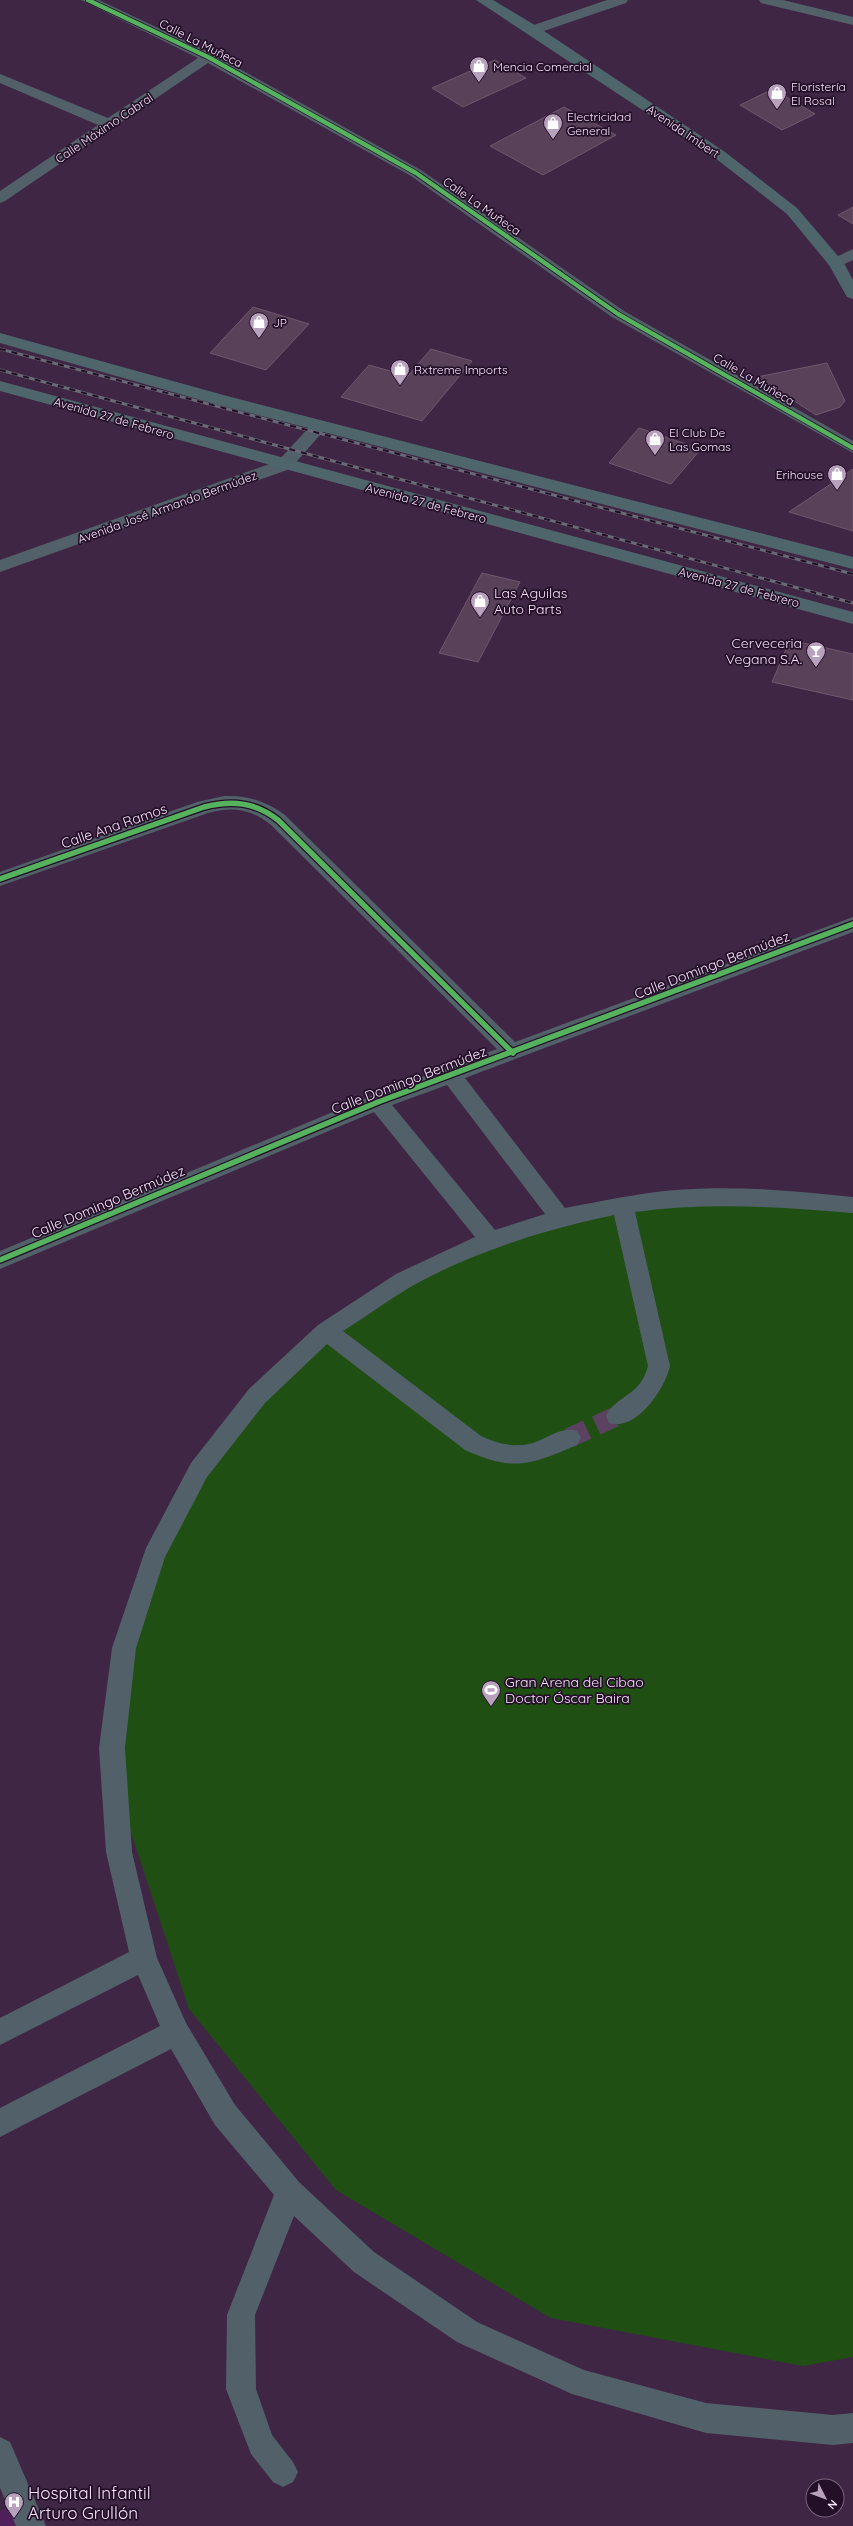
<svg xmlns="http://www.w3.org/2000/svg" width="853" height="2526" font-family="Quicksand,sans-serif">
  <style>
    .built { fill: #4f1f5a }
    .green { fill: #204f14 }
    .building { fill: #594259; stroke: #70576e }
    .lines { fill: none; stroke-linecap: round; stroke-linejoin: round }
    .minor-tunnel { stroke: #5b4260; stroke-width: 20; stroke-dasharray: 20 10; stroke-linecap: butt }
    .minor { fill: #526069; fill-rule: evenodd }
    .major { fill: #4e656c; fill-rule: evenodd }
    .rail-casing { stroke: #686a77; stroke-width: 3 }
    .rail { stroke: #230f27; stroke-width: 2; stroke-dasharray: 6; stroke-linecap: butt }
    .cycleway-far1-casing { stroke: #230f27; stroke-width: 6 }
    .cycleway-casing { stroke: #230f27; stroke-width: 8 }
    .cycleway-far1 { stroke: #56b35d; stroke-width: 4.5 }
    .cycleway { stroke: #56b35d; stroke-width: 5.5 }
    .labels { text-anchor: middle; dominant-baseline: central; stroke-width: 3.5; stroke-linejoin: round; paint-order: stroke }
    .far-street-label { font-size: 12px; fill: #f9e3fe; stroke: #230f27 }
    .far-poi-label { font-size: 12px; fill: #f9e3fe; stroke: #230f27; text-anchor: start }
    .poi-label { font-size: 14px; fill: #f9e3fe; stroke: #230f27; text-anchor: start }
    .street-label { font-size: 14px; fill: #f9e3fe; stroke: #230f27 }
    .near-poi-label { font-size: 17px; fill: #f9e3fe; stroke: #230f27; text-anchor: start }
  </style>
  <rect width="100%" height="100%" fill="#3f2644"/>
  <polygon class="built" points="21,2504 31,2526 0,2526 0,2511"/>
  <polygon class="green" points="660,1194 853,1206 853,2357 803,2366 551,2318 336,2190 189,2009 122,1805 134,1609 213,1439 334,1315 487,1232"/>
  <g class="building">
    <polygon points="495,60 526,78 463,107 432,88"/>
    <polygon points="773,89 815,114 782,130 740,105"/>
    <polygon points="564,107 616,135 543,175 490,146"/>
    <polygon points="853,207 853,224 838,215"/>
    <polygon points="253,307 309,324 266,370 210,353"/>
    <polygon points="431,349 472,361 422,421 341,397 369,365 408,376"/>
    <polygon points="827,363 845,401 840,407 816,415 757,377"/>
    <polygon points="639,428 701,449 671,484 609,463"/>
    <polygon points="853,469 853,531 789,512"/>
    <polygon points="482,573 520,582 478,662 439,653"/>
    <polygon points="790,640 853,654 853,700 772,682"/>
  </g>
  <g class="lines">
    <polyline class="minor-tunnel" points="569,1438 617,1416"/>
    <g class="minor">
      <polygon points="81,0 99,0 213,54 421,170 624,311 853,441 853,453 612,317 411,176 208,63 5,201 0,203 0,191 98,125 0,83 0,74 108,118 198,58"/>
      <polygon points="607,0 628,0 626,3 538,33 528,33 526,30 528,27"/>
      <polygon points="759,0 783,0 853,17 853,25 761,3"/>
      <polygon points="853,249 853,260 836,268 828,263 830,260"/>
      <polygon points="320,421 326,422 328,426 290,469 0,572 0,560 278,461 314,422"/>
      <path d="M224 796C247 795 266 801 285 815L515 1042 853 917V932L465 1078 565 1208C602 1201 639 1193 676 1190 735 1185 794 1191 853 1197V1213C780 1207 709 1202 635 1212L670 1366C665 1389 636 1432 609 1423L606 1416C616 1395 640 1397 648 1366L614 1215C544 1230 475 1251 412 1286 388 1300 366 1317 343 1331L481 1436C498 1444 514 1448 533 1443 548 1438 562 1426 577 1431L581 1438 577 1445C530 1465 514 1472 465 1450L327 1344 265 1403 207 1477 165 1557 136 1648 125 1748 132 1852 157 1958 186 2023 235 2105 299 2182 374 2252 477 2322 584 2370 706 2403 833 2415 853 2413V2443L833 2445 706 2433 572 2394 457 2342 354 2272 294 2216 255 2315 256 2389 272 2435 293 2462 298 2472 293 2482 283 2487 273 2482 251 2454 226 2389 227 2315 274 2195 215 2125 171 2049 0 2137V2108L160 2026 138 1975 0 2045V2018L129 1952 106 1852 99 1748 112 1648 146 1548 191 1463 249 1389 318 1325 396 1274 475 1237 374 1112 0 1269V1251L371 1096 497 1049 271 825C251 809 233 806 208 813L0 886V872L197 802ZM447 1085 545 1214 495 1230 392 1105Z"/>
      <polygon points="0,2437 10,2442 46,2526 16,2526 0,2488"/>
    </g>
    <g class="major">
      <polygon points="476,0 493,0 538,27 725,152 797,208 844,263 853,280 853,299 847,297 829,265 787,214 715,158"/>
      <polygon points="0,333 227,396 853,557 853,569 215,404 0,343"/>
      <polygon points="0,381 853,612 853,624 0,391"/>
    </g>
    <g class="rail-casing">
      <g id="rail">
        <polyline points="0,349 853,574"/>
        <polyline points="0,370 853,603"/>
      </g>
    </g>
    <use href="#rail" class="rail"/>
    <g class="cycleway-far1-casing">
      <polyline id="cycleway-far1" points="88,0 208,57 416,173 618,314 853,448"/>
    </g>
    <g class="cycleway-casing">
      <g id="cycleway">
        <path d="M0 879 204 807C232 800 255 802 278 820L513 1053"/>
        <polyline points="0,1260 378,1102 853,924"/>
      </g>
    </g>
    <use href="#cycleway-far1" class="cycleway-far1"/>
    <use href="#cycleway" class="cycleway"/>
  </g>
  <defs>
    <g id="shop-pin" transform="scale(1)"><path d="M0 17L-7.5 6A9.5 9.5 0 1 1 7.5 6Z" fill="#b8a1bd" stroke="#230f27"/><path d="M-5-2.5h2.3a2.7 3.5 0 0 1 5.4 0H5L5.5 6h-11ZM-1.5-2.5h3a1.5 2.3 0 0 0-3 0Z" fill="#fff"/></g>
    <g id="bar-pin" transform="scale(1)"><path d="M0 17L-7.5 6A9.5 9.5 0 1 1 7.5 6Z" fill="#b8a1bd" stroke="#230f27"/><path d="M-6-5H6L.8 .8V4.5H3.5V6h-7V4.5H-.8V.8Z" fill="#fff"/></g>
    <g id="stadium-pin" transform="scale(1)"><path d="M0 17L-7.5 6A9.5 9.5 0 1 1 7.5 6Z" fill="#b8a1bd" stroke="#230f27"/><path d="M0-5a6.5 5 0 1 0 0 10a6.5 5 0 1 0 0-10ZM-3.5-1.8h7v3.6h-7Z" fill="#fff"/></g>
    <g id="hospital-pin" transform="scale(1)"><path d="M0 17L-7.5 6A9.5 9.5 0 1 1 7.5 6Z" fill="#b8a1bd" stroke="#230f27"/><path d="M-5-5h3v3.5h4V-5h3V5h-3V1.5h-4V5h-3Z" fill="#fff"/></g>
  </defs>
  <g fill-rule="evenodd">
    <use href="#shop-pin" x="479" y="66"/>
    <use href="#shop-pin" x="777" y="93"/>
    <use href="#shop-pin" x="553" y="123"/>
    <use href="#shop-pin" x="259" y="322"/>
    <use href="#shop-pin" x="400" y="369"/>
    <use href="#shop-pin" x="655" y="439"/>
    <use href="#shop-pin" x="837" y="474"/>
    <use href="#shop-pin" x="480" y="601"/>
    <use href="#bar-pin" x="816" y="651"/>
    <use href="#stadium-pin" x="491" y="1690"/>
    <use href="#hospital-pin" x="14" y="2502"/>
  </g>
  <g class="labels">
    <g class="far-street-label">
      <text transform="translate(201 43) rotate(27)">Calle La Muñeca</text>
      <text transform="translate(104 128) rotate(-34)">Calle Máximo Cabral</text>
      <text transform="translate(683 131) rotate(34)">Avenida Imbert</text>
      <text transform="translate(482 206) rotate(35)">Calle La Muñeca</text>
      <text transform="translate(754 379) rotate(30)">Calle La Muñeca</text>
      <text transform="translate(114 418) rotate(16)">Avenida 27 de Febrero</text>
      <text transform="translate(426 503) rotate(15)">Avenida 27 de Febrero</text>
      <text transform="translate(167 507) rotate(-20)">Avenida José Armando Bermúdez</text>
      <text transform="translate(739 587) rotate(15)">Avenida 27 de Febrero</text>
    </g>
    <g class="far-poi-label">
      <text x="493" y="66">Mencia Comercial</text>
      <text x="791" y="86">Floristería<tspan x="791" dy="14">El Rosal</tspan></text>
      <text x="567" y="116">Electricidad<tspan x="567" dy="14">General</tspan></text>
      <text x="273" y="322">JP</text>
      <text x="414" y="369">Rxtreme Imports</text>
      <text x="669" y="432">El Club De<tspan x="669" dy="14">Las Gomas</tspan></text>
      <text x="823" y="474" text-anchor="end">Erihouse</text>
    </g>
    <g class="poi-label">
      <text x="494" y="593">Las Aguilas<tspan x="494" dy="16">Auto Parts</tspan></text>
      <text x="802" y="643" text-anchor="end">Cerveceria<tspan x="802" dy="16">Vegana S.A.</tspan></text>
      <text x="505" y="1682">Gran Arena del Cibao<tspan x="505" dy="16">Doctor Óscar Baira</tspan></text>
    </g>
    <g class="street-label">
      <text transform="translate(114 826) rotate(-19)">Calle Ana Ramos</text>
      <text transform="translate(712 965) rotate(-21)">Calle Domingo Bermúdez</text>
      <text transform="translate(409 1080) rotate(-21)">Calle Domingo Bermúdez</text>
      <text transform="translate(108 1202) rotate(-23)">Calle Domingo Bermúdez</text>
    </g>
    <g class="near-poi-label">
      <text x="28" y="2492">Hospital Infantil<tspan x="28" dy="20">Arturo Grullón</tspan></text>
    </g>
  </g>
  <g transform="translate(825 2498) rotate(132)"><circle r="19" fill="#230f27" stroke="#79647d"/>
  <path d="M0-3L7 15L0 10L-7 15Z" fill="#b8a1bd"/>
  <text y="-6" font-size="11" font-weight="bold" text-anchor="middle" fill="#f9e3fe">N</text>
  </g>
</svg>
